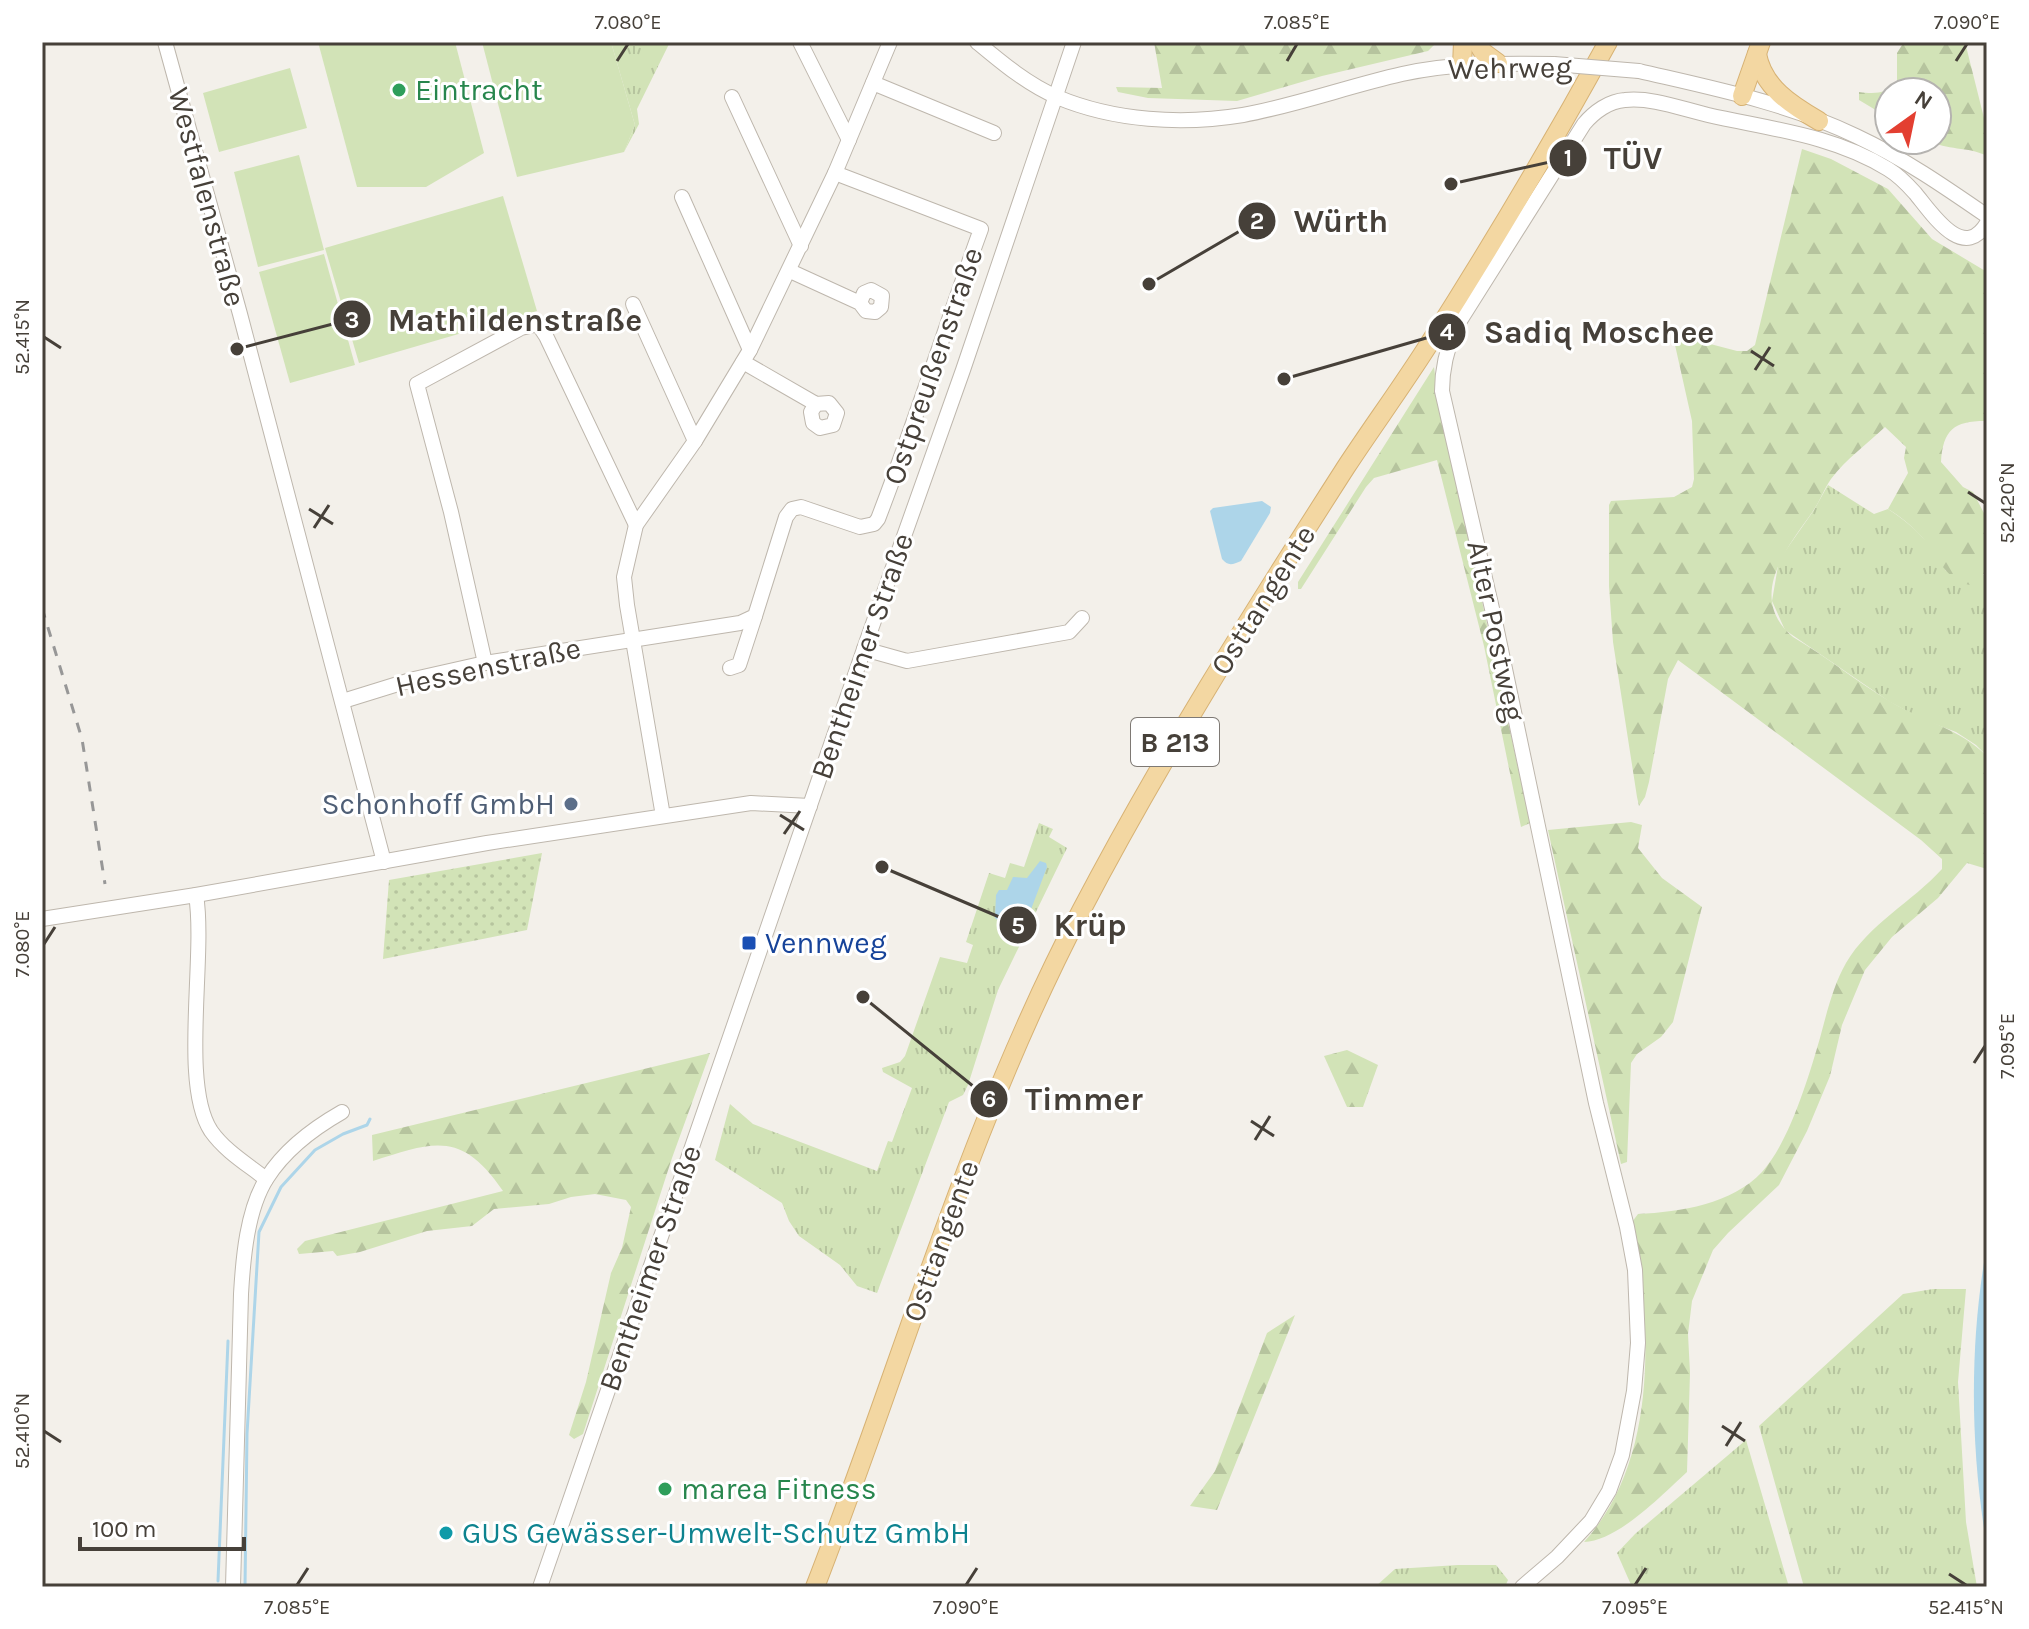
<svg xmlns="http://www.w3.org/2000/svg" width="2029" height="1629" font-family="Karla,sans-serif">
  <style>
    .grass { fill: url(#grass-tufts) }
    .forest { fill: url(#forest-firs) }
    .garden { fill: url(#garden-dots) }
    .pitch { fill: #d2e3b7 }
    .water { fill: #add5e9 }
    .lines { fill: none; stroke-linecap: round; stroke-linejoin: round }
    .stream { stroke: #add5e9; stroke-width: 3 }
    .minor-casing { stroke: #beb7ad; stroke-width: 16 }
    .major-casing { stroke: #d7b274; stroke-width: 20 }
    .minor { stroke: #fff; stroke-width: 14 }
    .major { stroke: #f3d7a2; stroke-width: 18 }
    .rail { stroke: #979797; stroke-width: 3; stroke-dasharray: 10 10; stroke-linecap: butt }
    .minor-bridge-casing { stroke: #beb7ad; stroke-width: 16; stroke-linecap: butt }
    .minor-bridge { stroke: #fff; stroke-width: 14 }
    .ticks { fill: none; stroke: #464039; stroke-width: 3 }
    .leisure-dot { fill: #2e9e5b; stroke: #fff; stroke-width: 3 }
    .service-dot { fill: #5c6f8a; stroke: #fff; stroke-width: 3 }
    .transit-dot { fill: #1a4fb4; stroke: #fff; stroke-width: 3 }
    .culture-dot { fill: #0f9aa8; stroke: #fff; stroke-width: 3 }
    .labels { text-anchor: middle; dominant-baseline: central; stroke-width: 6; stroke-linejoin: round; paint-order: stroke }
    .shield { fill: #fff; stroke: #7e7974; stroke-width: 2 }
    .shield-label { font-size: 28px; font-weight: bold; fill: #464039 }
    .street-label { font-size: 30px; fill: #464039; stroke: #fff }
    .leisure-label { font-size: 30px; fill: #27864d; stroke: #fff; text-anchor: start }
    .service-label { font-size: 30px; fill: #4e5e75; stroke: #fff; text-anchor: end }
    .transit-label { font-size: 30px; fill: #164399; stroke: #fff; text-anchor: start }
    .culture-label { font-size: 30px; fill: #0d838f; stroke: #fff; text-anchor: start }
    .leader { fill: none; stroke: #464039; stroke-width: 3 }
    .callout-dot { fill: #464039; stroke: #fff; stroke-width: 3 }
    .mark-label { font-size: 24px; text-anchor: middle; font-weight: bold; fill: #fff }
    .callout-label { font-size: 32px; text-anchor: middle; font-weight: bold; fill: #464039; stroke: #fff; stroke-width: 6; stroke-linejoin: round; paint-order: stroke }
    .neatline { fill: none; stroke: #464039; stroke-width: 3 }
    .ticks-label { font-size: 20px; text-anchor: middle; fill: #464039 }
  </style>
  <defs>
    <pattern id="grass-tufts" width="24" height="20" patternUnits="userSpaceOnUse" patternTransform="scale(2)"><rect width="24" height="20" fill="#d2e3b7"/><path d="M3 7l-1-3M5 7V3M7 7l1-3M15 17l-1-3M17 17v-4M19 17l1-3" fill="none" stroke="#b6c49e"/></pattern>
    <pattern id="forest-firs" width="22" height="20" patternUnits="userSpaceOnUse" patternTransform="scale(2)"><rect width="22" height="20" fill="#d2e3b7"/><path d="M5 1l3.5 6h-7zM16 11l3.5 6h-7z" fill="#b6c49e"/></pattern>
    <pattern id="garden-dots" width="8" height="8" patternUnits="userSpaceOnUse" patternTransform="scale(2)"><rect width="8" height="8" fill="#d2e3b7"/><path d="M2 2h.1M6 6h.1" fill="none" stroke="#b6c49e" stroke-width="1.8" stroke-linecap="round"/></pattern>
  </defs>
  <rect width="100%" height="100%" fill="#f3f0ea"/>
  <g class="grass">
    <polygon points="611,42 670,42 637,109 639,124 624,152 635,125"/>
    <path d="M1828 485 1874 514 1888 509C1912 524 1934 546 1946 571L1984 575 1987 570V756L1976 745 1956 732 1924 720 1890 702 1785 630 1772 601 1779 560 1814 510Z"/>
    <polygon points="1039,823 1053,829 1049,837 1067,848 998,990 968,1085 963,1095 949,1102 877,1293 857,1286 840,1265 799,1236 789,1221 782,1203 715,1160 730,1104 753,1124 877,1171 888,1141 892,1142 912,1088 883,1072 882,1068 900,1062 905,1056 940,957 967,963 973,945 966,942 989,873 1005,878 1010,863 1024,867"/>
    <polygon points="1933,1289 1966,1289 1958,1382 1966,1522 1977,1587 1804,1587 1759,1426 1903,1294"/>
    <polygon points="1746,1440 1789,1587 1632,1587 1617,1553 1635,1534"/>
    <polygon points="1458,1565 1496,1565 1508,1580 1505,1587 1375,1587 1395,1569"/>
  </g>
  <g class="forest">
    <polygon points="1154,42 1437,42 1428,51 1322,76 1237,101 1148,98 1118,92 1116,87 1162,88"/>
    <path d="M1904 42H1965L1987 130V156C1968 146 1946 151 1929 140H1937V92H1889V118L1859 100V92C1875 94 1886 94 1897 82V53Z"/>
    <path d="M1802 149 1831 159 1888 189 1932 239 1987 272V418L1985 421C1954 421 1943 430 1941 462L1963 487 1973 492 1987 519V570L1975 585C1948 586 1937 555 1922 537 1911 525 1901 517 1888 509L1908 473 1904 458 1906 447 1885 427C1867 444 1846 459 1831 479 1824 489 1820 501 1813 511 1787 548 1746 597 1793 637 1827 657 1857 682 1891 702 1923 721 1960 729 1987 756V869L1967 863 1938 898 1892 937 1865 970 1842 1025 1830 1076 1807 1131 1779 1185 1728 1233 1713 1250 1692 1301 1688 1334 1690 1373 1687 1472C1663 1494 1618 1541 1584 1542 1659 1460 1652 1325 1632 1222L1638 1214C1681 1212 1732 1204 1762 1172 1789 1143 1809 1076 1820 1038 1827 1012 1833 986 1846 963 1869 924 1912 902 1942 869V859L1921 840 1678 660 1668 679 1649 782 1645 797 1639 806 1637 797 1613 642 1609 586V505L1611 501 1674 497 1692 487 1694 479 1692 421 1675 345 1676 335 1737 351H1747L1755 345Z"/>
    <polygon points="1434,367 1438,398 1530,823 1521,827 1484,646 1437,460 1374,478 1366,487 1301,589 1298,589 1298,582"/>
    <polygon points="1631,822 1642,825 1638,848 1662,878 1702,907 1673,1022 1661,1037 1637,1054 1631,1063 1627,1162 1621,1164 1548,830"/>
    <polygon points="1347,1050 1378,1065 1363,1107 1347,1107 1324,1056"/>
    <path d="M710 1053 672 1158 583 1434 574 1439 569 1435 586 1382 611 1273 622 1248 631 1207 626 1200 595 1194 571 1197 549 1204 494 1209 472 1226 427 1231 360 1252 337 1256 333 1251 299 1254 297 1249 305 1241 503 1191C462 1131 435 1141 373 1161L372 1135Z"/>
    <polygon points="1295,1315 1217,1510 1190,1506 1215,1471 1267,1333"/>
  </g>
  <polygon class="garden" points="542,853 527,930 383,959 389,880"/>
  <g class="pitch">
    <polygon points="318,42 455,42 484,153 426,187 357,187"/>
    <polygon points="482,42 611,42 635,125 624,152 517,177"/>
    <polygon points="290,68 307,128 219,152 203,93"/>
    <polygon points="299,155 324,250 258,267 234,172"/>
    <polygon points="503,196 537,311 359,363 325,248"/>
    <polygon points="324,254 355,365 290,383 259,272"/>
  </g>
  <g class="water">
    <path d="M1262 501 1271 507 1270 513 1241 561C1232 565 1228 566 1222 559L1210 511 1213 508Z"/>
    <polygon points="1040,861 1046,863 1047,867 1027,920 1017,931 1013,931 995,918 996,895 999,890 1007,890 1013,877 1027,878"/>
    <path d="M1987 1245V1547C1970 1449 1969 1342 1987 1245Z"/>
  </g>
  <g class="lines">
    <g class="stream">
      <polyline points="218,1581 228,1341"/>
      <polyline points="245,1587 247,1434 259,1232 281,1187 315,1150 343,1134 367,1125 370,1119"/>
    </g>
    <g class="minor-casing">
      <g id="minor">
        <polyline points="165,42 240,314 384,862"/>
        <polyline points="800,42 849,140"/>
        <path d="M977 42C1001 62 1027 84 1057 97 1114 121 1182 125 1243 115 1297 105 1349 86 1402 74 1452 63 1503 63 1554 64"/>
        <path d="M1639 71C1712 88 1788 103 1856 136 1903 158 1945 187 1987 216"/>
        <polyline points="873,83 994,133"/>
        <polyline points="732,97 801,246"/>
        <polyline points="682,197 750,350"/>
        <polyline points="790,271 860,303 866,311 875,312 881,307 882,296 871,290 864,293 860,303"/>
        <polyline points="633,304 695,441"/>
        <polyline points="743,362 816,404 829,403 837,413 833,425 820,428 813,423 811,412 816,404"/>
        <polyline points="864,649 907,661 1069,632 1082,618"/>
        <polyline points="485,663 451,512 417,384 521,328 538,324 546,336 636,525"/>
        <polyline points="730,668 739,665 755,616"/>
        <path d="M343 701 414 679 485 663 740 623 755 616 786 517 792 509 801 507 860 527 874 524 878 519C915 423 946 325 981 229L835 173"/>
        <polyline points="663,816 627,605 624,577 636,525 695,441 750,350 835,173 890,42"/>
        <path d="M196 895C206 956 180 1084 211 1131 225 1151 247 1164 266 1179"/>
        <polyline points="42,919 196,895 487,843 751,803 810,806"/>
        <path d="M233 1587 241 1294C243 1259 247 1209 267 1178 284 1151 314 1128 342 1112"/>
        <polyline points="540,1587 864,649 963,370 1074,42"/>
        <path d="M1522 1587 1557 1557 1591 1521 1609 1491 1622 1455 1634 1391 1638 1343 1635 1270 1627 1227 1596 1103 1496 626 1442 391C1442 368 1447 348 1456 327L1584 124C1594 112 1609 101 1625 100 1652 97 1682 109 1708 115 1770 129 1833 135 1888 169 1898 175 1907 184 1915 193 1931 212 1963 263 1987 223"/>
      </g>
    </g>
    <g class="major-casing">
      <g id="major">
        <polyline points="1477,42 1483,52 1498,63"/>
        <path d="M1757 54C1763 87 1791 105 1819 121"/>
        <polyline points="1462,66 1463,42"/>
        <polyline points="1742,96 1761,42"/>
        <path d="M815 1587C903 1361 968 1126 1081 911 1161 758 1253 612 1346 467 1373 426 1403 385 1429 344 1492 245 1552 144 1608 42"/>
      </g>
    </g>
    <use href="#minor" class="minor"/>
    <use href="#major" class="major"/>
    <polyline class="rail" points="42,608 82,739 105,884"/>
    <g class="minor-bridge-casing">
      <polyline id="minor-bridge" points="1554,64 1639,71"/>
    </g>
    <use href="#minor-bridge" class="minor-bridge"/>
  </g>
  <path class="ticks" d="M617 61 628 44M1287 61 1297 44M1956 61 1967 44M44 337 61 348M1751 351 1774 366M1755 370 1770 347M1968 492 1985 503M309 509 333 524M314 528 329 505M780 815 804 830M784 834 800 811M44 944 55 927M1974 1063 1985 1046M1251 1121 1274 1136M1255 1140 1270 1116M1722 1426 1745 1441M44 1431 61 1442M1726 1446 1741 1422M1949 1574 1966 1585M297 1585 308 1568M966 1585 977 1568M1635 1585 1646 1568"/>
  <g class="leisure-dot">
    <circle cx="399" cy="90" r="8"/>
    <circle cx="665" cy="1489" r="8"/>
  </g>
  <circle class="service-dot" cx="571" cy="804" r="8"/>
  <rect class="transit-dot" x="741" y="935" width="16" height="16" rx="4"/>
  <circle class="culture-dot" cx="446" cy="1533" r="8"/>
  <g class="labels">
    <rect class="shield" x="1131" y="718" width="88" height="48" rx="6"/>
    <g class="shield-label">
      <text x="1175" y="742">B 213</text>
    </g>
    <g class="street-label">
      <text transform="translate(1510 68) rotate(-1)">Wehrweg</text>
      <text transform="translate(207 197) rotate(75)">Westfalenstraße</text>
      <text transform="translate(933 366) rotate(-71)">Ostpreußenstraße</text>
      <text transform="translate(1263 600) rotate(-58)">Osttangente</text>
      <text transform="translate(1496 631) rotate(78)">Alter Postweg</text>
      <text transform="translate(862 656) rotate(-71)">Bentheimer Straße</text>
      <text transform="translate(488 667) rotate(-12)">Hessenstraße</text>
      <text transform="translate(941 1241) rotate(-70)">Osttangente</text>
      <text transform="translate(650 1268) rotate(-71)">Bentheimer Straße</text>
    </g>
    <g class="leisure-label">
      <text x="415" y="90">Eintracht</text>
      <text x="681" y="1489">marea Fitness</text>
    </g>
    <g class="service-label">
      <text x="555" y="804">Schonhoff GmbH</text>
    </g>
    <g class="transit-label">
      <text x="765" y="943">Vennweg</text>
    </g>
    <g class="culture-label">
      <text x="462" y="1533">GUS Gewässer-Umwelt-Schutz GmbH</text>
    </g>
  </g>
  <path class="leader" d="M1451 184L1568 158M1149 284L1257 221M237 349L352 319M1284 379L1447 332M882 867L1018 925M863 997L989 1099"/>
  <g class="callout-dot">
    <circle cx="1451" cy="184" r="8"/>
    <circle cx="1149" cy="284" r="8"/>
    <circle cx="237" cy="349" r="8"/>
    <circle cx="1284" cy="379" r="8"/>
    <circle cx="882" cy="867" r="8"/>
    <circle cx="863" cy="997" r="8"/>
    <circle cx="1568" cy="158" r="20"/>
    <circle cx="1257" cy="221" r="20"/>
    <circle cx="352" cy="319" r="20"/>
    <circle cx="1447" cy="332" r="20"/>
    <circle cx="1018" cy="925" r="20"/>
    <circle cx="989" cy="1099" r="20"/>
  </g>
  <g class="mark-label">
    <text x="1568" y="166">1</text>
    <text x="1257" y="229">2</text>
    <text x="352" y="328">3</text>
    <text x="1447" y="340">4</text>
    <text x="1018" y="934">5</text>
    <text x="989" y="1107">6</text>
  </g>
  <g class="callout-label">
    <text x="1633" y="169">TÜV</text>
    <text x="1341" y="232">Würth</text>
    <text x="515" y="331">Mathildenstraße</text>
    <text x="1599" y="343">Sadiq Moschee</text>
    <text x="1090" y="936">Krüp</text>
    <text x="1084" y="1110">Timmer</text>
  </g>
  <rect width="2029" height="1629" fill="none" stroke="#ffffff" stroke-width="88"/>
  <g transform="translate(1913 116) rotate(33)"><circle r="38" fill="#ffffff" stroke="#b5b3b0" stroke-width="2"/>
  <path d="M0-6L14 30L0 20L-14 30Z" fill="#e33f31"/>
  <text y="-12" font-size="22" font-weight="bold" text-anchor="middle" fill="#464039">N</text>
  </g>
  <path d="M80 1537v12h164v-12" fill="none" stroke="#464039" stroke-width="4"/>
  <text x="92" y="1537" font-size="24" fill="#464039" stroke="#ffffff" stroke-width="6" paint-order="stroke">100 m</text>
  <rect x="44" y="44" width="1941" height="1541" class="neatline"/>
  <g class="ticks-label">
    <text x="628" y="29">7.080°E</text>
    <text x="1297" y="29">7.085°E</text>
    <text x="1967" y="29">7.090°E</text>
    <text transform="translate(22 337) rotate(-90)" y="7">52.415°N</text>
    <text transform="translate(2007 503) rotate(-90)" y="7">52.420°N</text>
    <text transform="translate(22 944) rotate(-90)" y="7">7.080°E</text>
    <text transform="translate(2007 1046) rotate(-90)" y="7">7.095°E</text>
    <text transform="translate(22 1431) rotate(-90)" y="7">52.410°N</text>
    <text x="297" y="1614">7.085°E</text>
    <text x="966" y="1614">7.090°E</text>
    <text x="1635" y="1614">7.095°E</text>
    <text x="1966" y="1614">52.415°N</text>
  </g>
</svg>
